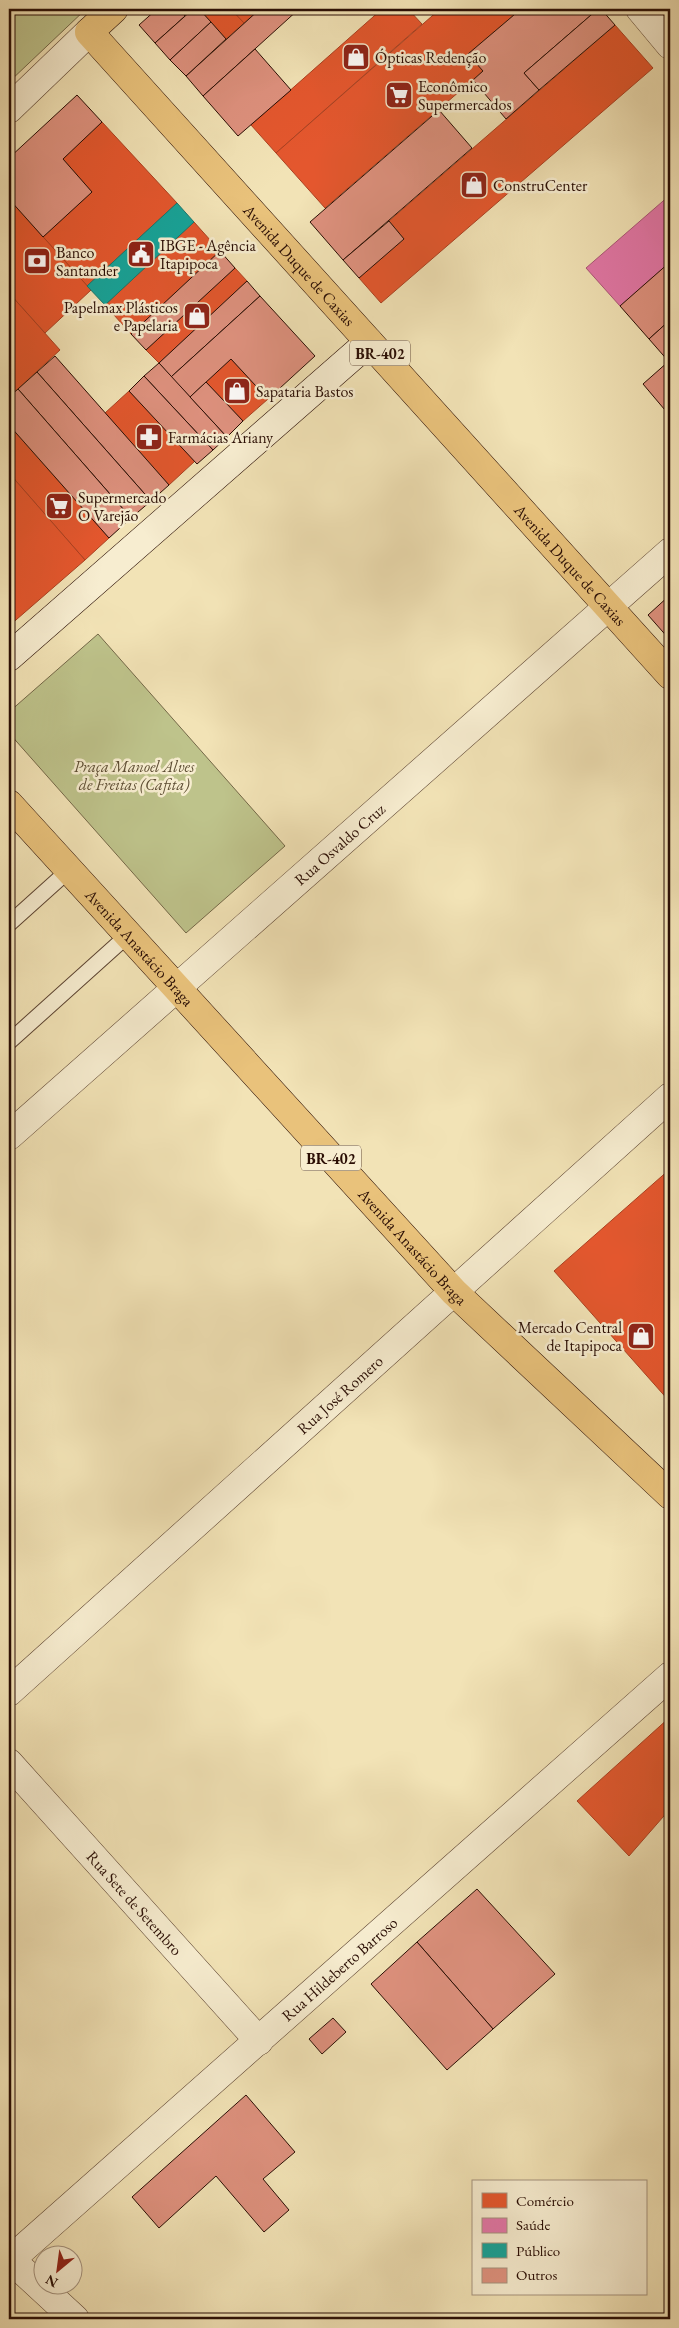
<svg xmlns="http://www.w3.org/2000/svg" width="679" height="2328" font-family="'EB Garamond',serif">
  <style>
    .green { fill: #bec38b; stroke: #746848 }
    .shops { fill: #e4572e; stroke: #ac4121 }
    .health { fill: #e377a8; stroke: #ab5777 }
    .public { fill: #17a398; stroke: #1c766c }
    .building { fill: #de917e; stroke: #290d04 }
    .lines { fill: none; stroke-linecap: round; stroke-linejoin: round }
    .service-casing { stroke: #5b4230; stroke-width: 17 }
    .minor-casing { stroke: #5b4230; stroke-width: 29 }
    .tertiary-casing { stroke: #5b4230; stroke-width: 29 }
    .secondary-casing { stroke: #290d04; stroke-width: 29 }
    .primary-casing { stroke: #290d04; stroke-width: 29 }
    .service { stroke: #f7edd0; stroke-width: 15 }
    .minor { stroke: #f7edd0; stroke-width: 28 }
    .tertiary { stroke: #f7edd0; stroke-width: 28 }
    .secondary { stroke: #f7edd0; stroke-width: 28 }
    .primary { stroke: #e9c27b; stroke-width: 28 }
    .labels { text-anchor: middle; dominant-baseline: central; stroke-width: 5; stroke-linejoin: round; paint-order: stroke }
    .shield { fill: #f7edd0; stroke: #675041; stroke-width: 1 }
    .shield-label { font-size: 15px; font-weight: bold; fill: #290d04 }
    .poi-label { font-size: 16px; fill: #290d04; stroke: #f7edd0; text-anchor: start }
    .street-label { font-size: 16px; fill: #290d04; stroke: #f7edd0 }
    .park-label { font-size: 16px; font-style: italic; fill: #5d4d33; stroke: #f7edd0 }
  </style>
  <rect width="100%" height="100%" fill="#f2e3b6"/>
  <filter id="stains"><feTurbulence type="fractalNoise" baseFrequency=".004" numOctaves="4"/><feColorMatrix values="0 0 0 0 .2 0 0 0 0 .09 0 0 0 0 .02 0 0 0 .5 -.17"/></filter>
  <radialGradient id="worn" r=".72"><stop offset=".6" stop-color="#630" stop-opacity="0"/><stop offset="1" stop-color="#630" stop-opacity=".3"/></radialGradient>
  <g class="green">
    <polygon points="9,9 86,9 9,82"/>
    <polygon points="98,634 285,846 186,933 9,733 9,712"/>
  </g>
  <g class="shops">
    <polygon points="199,9 231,9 244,23 226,39"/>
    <polygon points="231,9 260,9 244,23"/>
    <polygon points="382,9 408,9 422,24 276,153 251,125"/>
    <polygon points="440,9 521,9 468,54 483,71 325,208 276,153"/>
    <polygon points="615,25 653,68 381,303 359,278 404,239 389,221"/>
    <polygon points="102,122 177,203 87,286 43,237 92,192 63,159"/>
    <polygon points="9,199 91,290 45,333 9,293"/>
    <polygon points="194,222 220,251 131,334 105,305"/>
    <polygon points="235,268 247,281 159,363 146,350"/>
    <polygon points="9,293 60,350 9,397"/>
    <polygon points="231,359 268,399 243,421 206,382"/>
    <polygon points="129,391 195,461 169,485 105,413"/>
    <polygon points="9,425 109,538 85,560 9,473"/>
    <polygon points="9,473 85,560 9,626"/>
    <polygon points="670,1169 670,1402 554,1271"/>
    <polygon points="670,1717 670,1809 629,1856 577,1801"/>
  </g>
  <polygon class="health" points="670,195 670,262 620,306 586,268"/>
  <polygon class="public" points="177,203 194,222 105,305 87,286"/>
  <g class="building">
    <polygon points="157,9 179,9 185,16 155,43 139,25"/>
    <polygon points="193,9 199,9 211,22 170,60 155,43"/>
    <polygon points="260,9 299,9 203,96 186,76"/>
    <polygon points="521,9 598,9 524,73 539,90 506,119 473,80 483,71 468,54"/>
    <polygon points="598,9 601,9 615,25 539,90 524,73"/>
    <polygon points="211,22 226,39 186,76 170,60"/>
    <polygon points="255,49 291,90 238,136 203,96"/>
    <polygon points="77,95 102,122 63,159 92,192 43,237 9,199 9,158"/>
    <polygon points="439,110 472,148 343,260 310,222"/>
    <polygon points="389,221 404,239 359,278 343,260"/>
    <polygon points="220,251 235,268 146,350 131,334"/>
    <polygon points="670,262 670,320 649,339 620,306"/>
    <polygon points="247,281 260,296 171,377 159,363"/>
    <polygon points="260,296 315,356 268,399 231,359 190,397 171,377"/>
    <polygon points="670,320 670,363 649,339"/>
    <polygon points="55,356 169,485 151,501 37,372"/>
    <polygon points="669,361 670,363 670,416 643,384"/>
    <polygon points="159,363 227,437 213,450 144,376"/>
    <polygon points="37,372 151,501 131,518 18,389"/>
    <polygon points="144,376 213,450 197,464 129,391"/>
    <polygon points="206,382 243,421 227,437 190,397"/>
    <polygon points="18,389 131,518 109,538 9,425 9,397"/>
    <polygon points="670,595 670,640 648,615"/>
    <polygon points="477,1889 555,1974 493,2029 417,1942"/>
    <polygon points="417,1942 493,2029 447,2070 371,1984"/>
    <polygon points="333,2018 346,2032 322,2054 309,2039"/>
    <polygon points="246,2095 295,2152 263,2179 289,2210 264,2232 216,2176 159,2228 132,2197"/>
  </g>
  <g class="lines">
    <g class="service-casing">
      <g id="service">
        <polyline points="9,924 69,870"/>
        <polyline points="9,1042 128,935"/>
      </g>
    </g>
    <g class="minor-casing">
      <g id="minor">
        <polyline points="640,9 670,45"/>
        <path id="s1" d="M9 1136 670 552"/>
        <path id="s2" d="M9 1763 259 2041"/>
        <polyline points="9,2258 75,2319"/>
        <path id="s3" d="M9 2261 670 1676"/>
      </g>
    </g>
    <g class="tertiary-casing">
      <g id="tertiary">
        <polyline points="9,109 89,32"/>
        <path id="s4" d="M9 1692 670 1097"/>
      </g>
    </g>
    <g class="secondary-casing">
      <polyline id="secondary" points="9,657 369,342"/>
    </g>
    <g class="primary-casing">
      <g id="primary">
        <path id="s5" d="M114 9 89 32 670 675"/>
        <path id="s6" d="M9 804 454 1292 670 1495"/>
      </g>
    </g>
    <use href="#service" class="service"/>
    <use href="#minor" class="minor"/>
    <use href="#tertiary" class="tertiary"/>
    <use href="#secondary" class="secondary"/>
    <use href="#primary" class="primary"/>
  </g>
  <defs>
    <g id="shop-square" transform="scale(1.4375)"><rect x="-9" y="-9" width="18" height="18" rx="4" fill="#8f2418" stroke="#f7edd0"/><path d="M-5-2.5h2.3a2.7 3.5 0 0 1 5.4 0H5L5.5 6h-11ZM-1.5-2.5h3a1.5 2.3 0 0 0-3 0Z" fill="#fff"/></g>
    <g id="supermarket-square" transform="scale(1.4375)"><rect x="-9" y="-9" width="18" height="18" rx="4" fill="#8f2418" stroke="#f7edd0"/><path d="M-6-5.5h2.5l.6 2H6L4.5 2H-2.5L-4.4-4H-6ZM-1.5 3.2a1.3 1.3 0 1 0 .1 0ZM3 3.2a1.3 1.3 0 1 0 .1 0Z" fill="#fff"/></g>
    <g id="civic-square" transform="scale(1.4375)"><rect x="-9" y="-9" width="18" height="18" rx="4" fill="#8f2418" stroke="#f7edd0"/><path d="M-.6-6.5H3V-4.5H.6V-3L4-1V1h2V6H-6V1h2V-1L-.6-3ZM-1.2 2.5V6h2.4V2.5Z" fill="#fff"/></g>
    <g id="bank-square" transform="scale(1.4375)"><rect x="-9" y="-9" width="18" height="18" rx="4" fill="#8f2418" stroke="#f7edd0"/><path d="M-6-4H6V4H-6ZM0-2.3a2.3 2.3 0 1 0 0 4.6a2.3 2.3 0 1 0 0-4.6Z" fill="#fff"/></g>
    <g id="pharmacy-square" transform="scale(1.4375)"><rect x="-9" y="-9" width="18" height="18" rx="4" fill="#8f2418" stroke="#f7edd0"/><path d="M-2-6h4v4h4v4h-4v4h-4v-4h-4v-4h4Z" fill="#fff"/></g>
  </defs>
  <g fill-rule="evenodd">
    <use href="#shop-square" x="356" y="57"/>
    <use href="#supermarket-square" x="399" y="95"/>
    <use href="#shop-square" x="474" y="185"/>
    <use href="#civic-square" x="141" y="254"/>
    <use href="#bank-square" x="37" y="261"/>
    <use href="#shop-square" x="197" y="316"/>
    <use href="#shop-square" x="237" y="391"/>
    <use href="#pharmacy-square" x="149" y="437"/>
    <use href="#supermarket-square" x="59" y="506"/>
    <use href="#shop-square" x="641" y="1336"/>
  </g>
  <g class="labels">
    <g class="shield">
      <rect x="350" y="340.5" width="60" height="25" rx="4"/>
      <rect x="301" y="1145.5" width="60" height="25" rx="4"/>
    </g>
    <g class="shield-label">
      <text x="380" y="353">BR-402</text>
      <text x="331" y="1158">BR-402</text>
    </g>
    <g class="poi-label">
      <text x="375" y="57">Ópticas Redenção</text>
      <text x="418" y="86">Econômico<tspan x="418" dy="18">Supermercados</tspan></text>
      <text x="493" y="185">ConstruCenter</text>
      <text x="160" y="245">IBGE - Agência<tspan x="160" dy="18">Itapipoca</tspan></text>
      <text x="56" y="252">Banco<tspan x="56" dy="18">Santander</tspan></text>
      <text x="178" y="307" text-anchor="end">Papelmax Plásticos<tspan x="178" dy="18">e Papelaria</tspan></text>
      <text x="256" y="391">Sapataria Bastos</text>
      <text x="168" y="437">Farmácias Ariany</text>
      <text x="78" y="497">Supermercado<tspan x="78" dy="18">O Varejão</tspan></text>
      <text x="622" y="1327" text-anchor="end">Mercado Central<tspan x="622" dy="18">de Itapipoca</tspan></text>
    </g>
    <g class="street-label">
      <text stroke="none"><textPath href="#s5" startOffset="348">Avenida Duque de Caxias</textPath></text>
      <text stroke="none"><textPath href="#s5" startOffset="752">Avenida Duque de Caxias</textPath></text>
      <text stroke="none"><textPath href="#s1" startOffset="441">Rua Osvaldo Cruz</textPath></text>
      <text stroke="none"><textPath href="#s6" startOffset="194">Avenida Anastácio Braga</textPath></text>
      <text stroke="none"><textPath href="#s6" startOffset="599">Avenida Anastácio Braga</textPath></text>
      <text stroke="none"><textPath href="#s4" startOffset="445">Rua José Romero</textPath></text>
      <text stroke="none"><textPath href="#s2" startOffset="188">Rua Sete de Setembro</textPath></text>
      <text stroke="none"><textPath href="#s3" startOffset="441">Rua Hildeberto Barroso</textPath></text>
    </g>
    <g class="park-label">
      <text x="134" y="766">Praça Manoel Alves<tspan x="134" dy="18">de Freitas (Cafita)</tspan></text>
    </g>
  </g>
  <rect width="679" height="2328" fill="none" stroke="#f2e3b6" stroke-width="30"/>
  <rect x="10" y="10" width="659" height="2308" fill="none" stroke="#290d04" stroke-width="2.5"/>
  <rect x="15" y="15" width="649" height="2298" fill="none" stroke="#290d04"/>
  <rect x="472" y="2180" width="175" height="115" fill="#f7edd0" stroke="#a5937e"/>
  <rect x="482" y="2193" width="25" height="15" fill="#e4572e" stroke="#a5937e"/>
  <text x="516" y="2206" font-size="15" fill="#290d04">Comércio</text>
  <rect x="482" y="2218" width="25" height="15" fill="#e377a8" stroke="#a5937e"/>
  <text x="516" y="2230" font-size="15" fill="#290d04">Saúde</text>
  <rect x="482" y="2243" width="25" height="15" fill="#17a398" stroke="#a5937e"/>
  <text x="516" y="2256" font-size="15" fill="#290d04">Público</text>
  <rect x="482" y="2268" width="25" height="15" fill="#de917e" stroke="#a5937e"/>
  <text x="516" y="2280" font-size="15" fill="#290d04">Outros</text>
  <g transform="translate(58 2270) rotate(209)"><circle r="24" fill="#f7edd0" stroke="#a5937e"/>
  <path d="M0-4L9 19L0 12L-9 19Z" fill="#8f2418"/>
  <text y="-8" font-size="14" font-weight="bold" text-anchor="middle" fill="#290d04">N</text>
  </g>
  <rect width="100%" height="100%" filter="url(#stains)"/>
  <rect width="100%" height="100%" fill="url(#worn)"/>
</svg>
